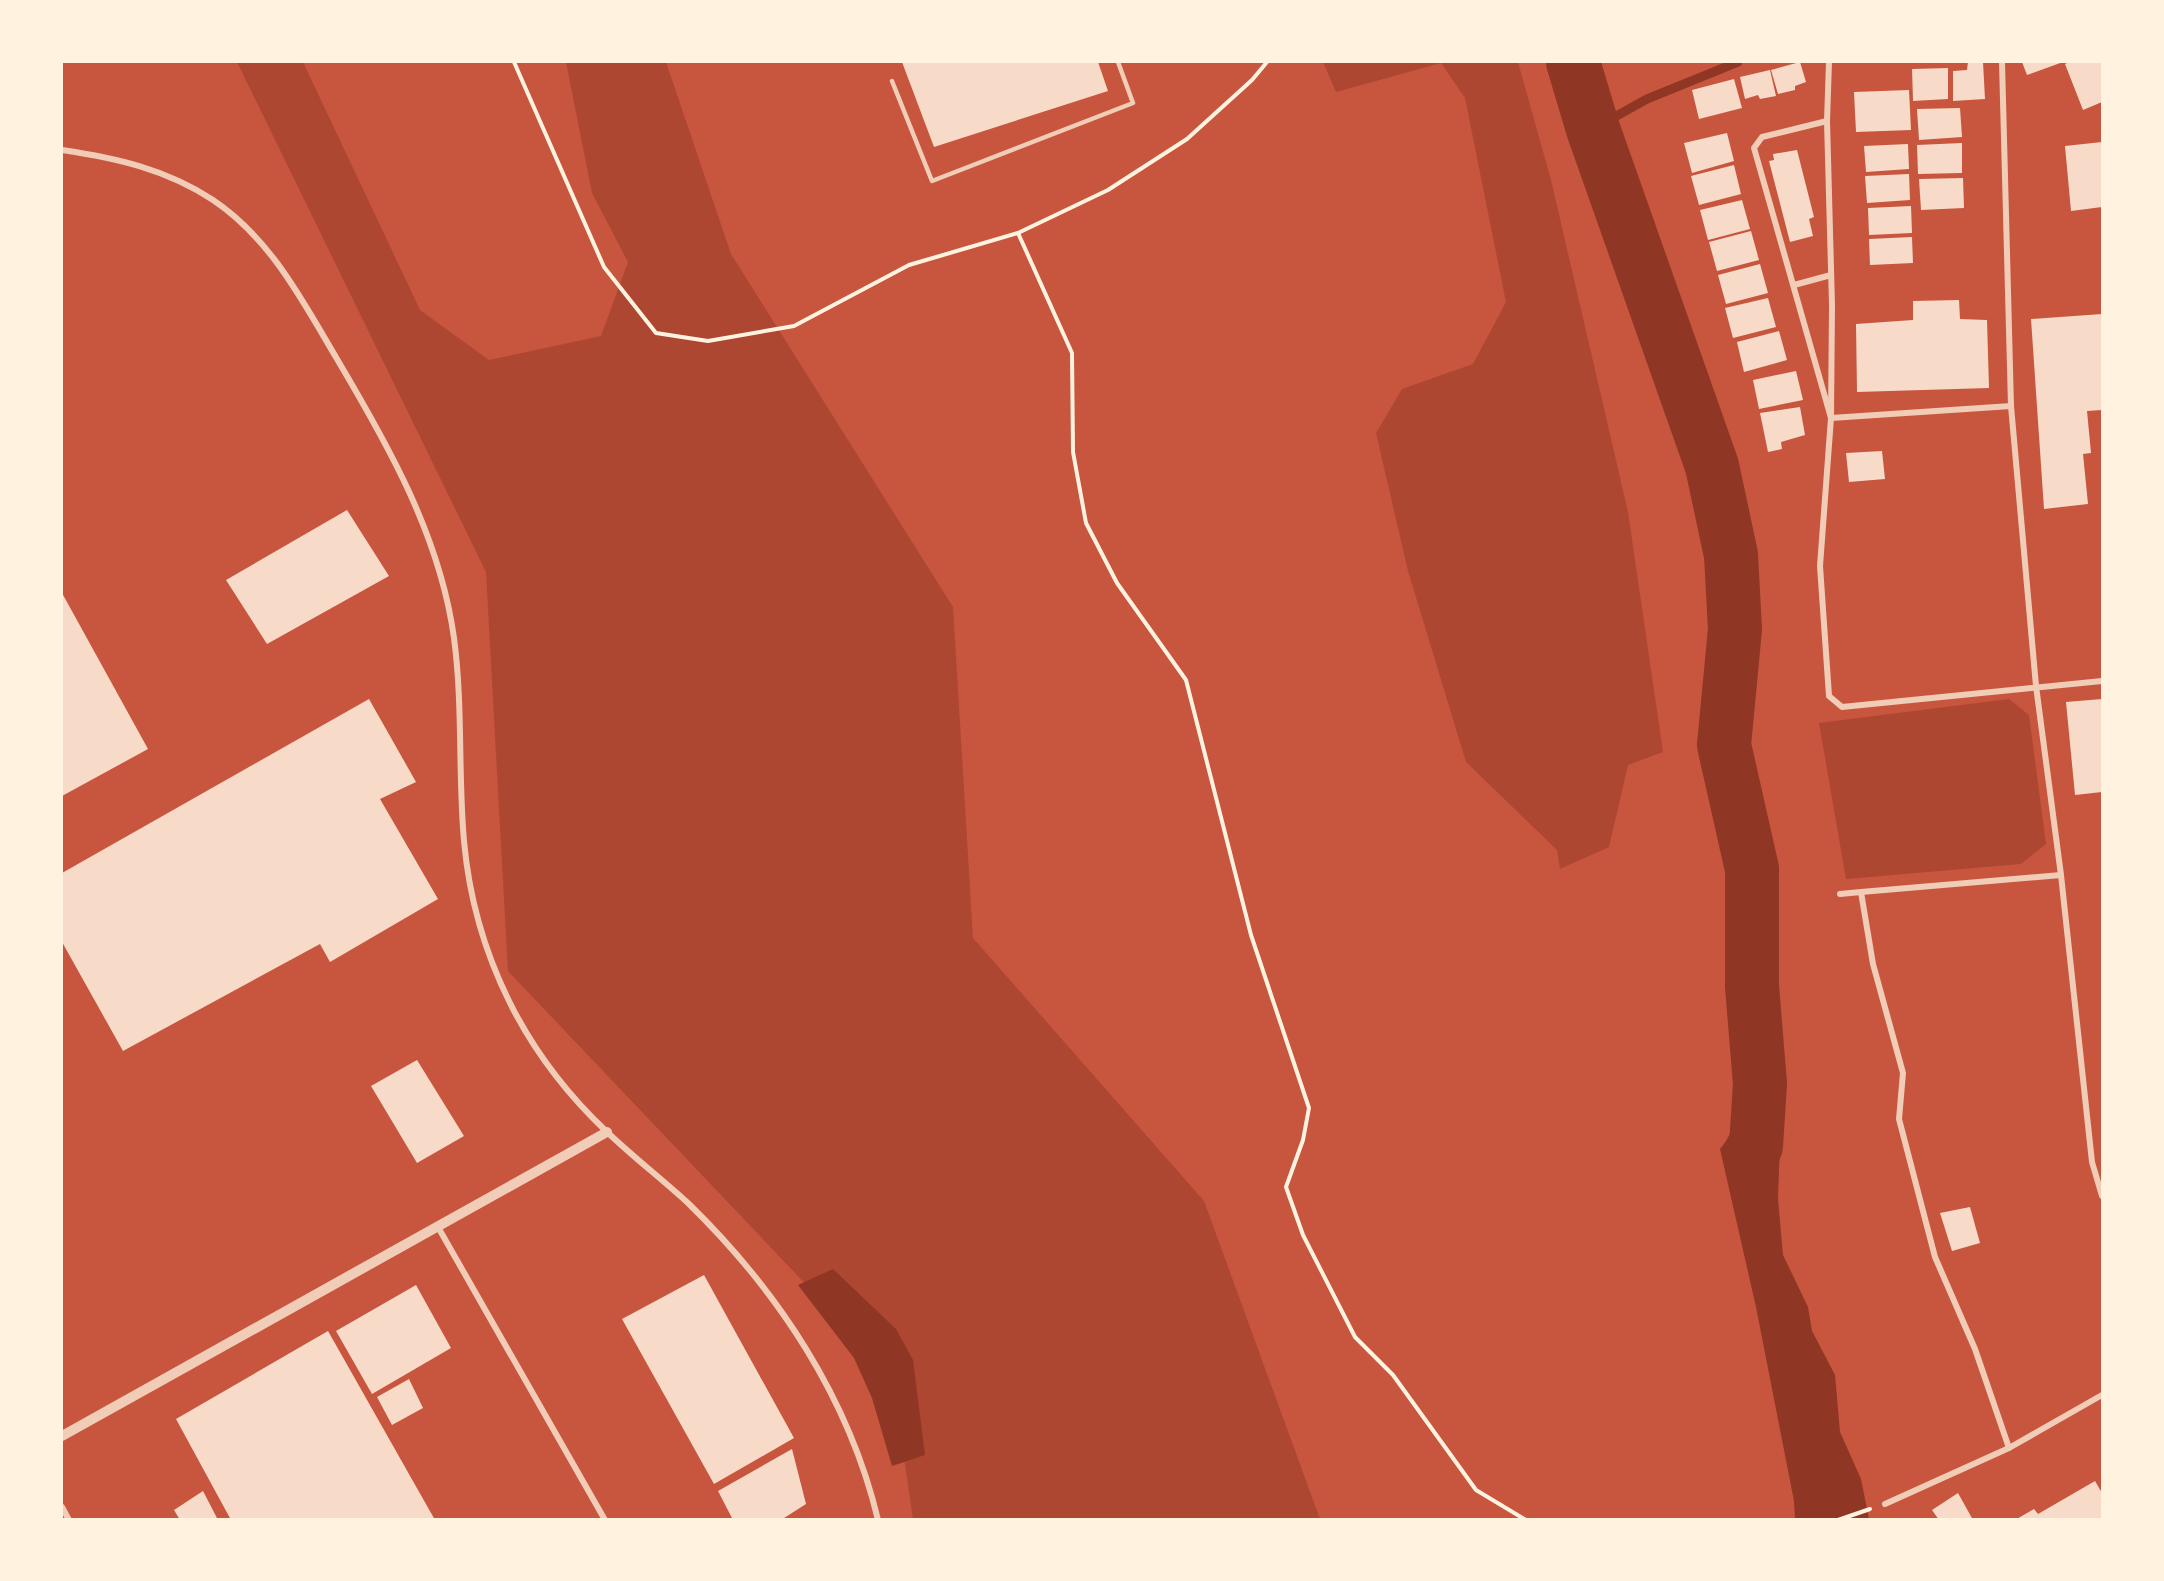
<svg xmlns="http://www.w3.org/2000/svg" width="2164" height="1581" font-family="'Exo 2',sans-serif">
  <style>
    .green { fill: #ae4732 }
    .water { fill: #8f3625 }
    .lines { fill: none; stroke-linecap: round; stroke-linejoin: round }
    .stream { stroke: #8f3625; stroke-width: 9 }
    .river { stroke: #8f3625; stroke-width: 54 }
    .building { fill: #f7dbc8 }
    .path { stroke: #fff3e0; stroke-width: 4 }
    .service { stroke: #f1ccb7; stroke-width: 4.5 }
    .minor { stroke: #f1ccb7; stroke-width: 6 }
    .tertiary { stroke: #f1ccb7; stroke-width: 10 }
  </style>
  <rect width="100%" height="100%" fill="#c8553d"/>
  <g class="green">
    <polygon points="237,62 303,62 420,310 489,360 601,336 628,262 592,193 566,62 666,62 731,254 953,607 973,938 1204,1201 1320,1519 913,1519 892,1375 508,971 486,572"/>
    <polygon points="1323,62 1518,62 1551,180 1628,512 1663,752 1628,765 1609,847 1560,869 1557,850 1466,762 1408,571 1376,433 1402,389 1473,364 1506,302 1465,98 1441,63 1336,92"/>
    <polygon points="2009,699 2029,715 2046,844 2021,864 1846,879 1819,723"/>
  </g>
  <g class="water">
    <path d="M1776 1071 1783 1110 1781 1114 1778 1199 1783 1255 1808 1307 1812 1331 1835 1375 1840 1432 1861 1479 1869 1519H1795L1794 1501 1756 1307 1720 1149C1740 1126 1736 1102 1737 1073Z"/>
    <polygon points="833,1269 896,1329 913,1360 925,1455 892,1466 872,1398 854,1358 798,1285"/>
  </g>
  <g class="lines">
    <polyline class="stream" points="1593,129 1647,99 1738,62"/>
    <polyline class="river" points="1573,62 1593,129 1712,466 1731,555 1735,629 1724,745 1752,869 1752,986 1760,1084 1756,1146"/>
  </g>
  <g class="building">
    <polygon points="902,62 1098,62 1108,91 934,147"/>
    <polygon points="1800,62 1806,82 1795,86 1795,90 1778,94 1771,70"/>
    <polygon points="1968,62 1983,62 1985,99 1953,101 1953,71 1967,70"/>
    <polygon points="2022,62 2063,62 2027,75"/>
    <polygon points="2069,62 2102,62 2102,102 2083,110 2065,64"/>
    <polygon points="1948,68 1948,99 1913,101 1912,69"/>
    <polygon points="1770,70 1776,96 1760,99 1758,95 1745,99 1740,77"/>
    <polygon points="1734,79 1742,108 1699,119 1692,90"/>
    <polygon points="1909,90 1911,130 1856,132 1854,92"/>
    <polygon points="1960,108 1962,137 1919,140 1917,109"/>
    <polygon points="1727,133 1734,161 1692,173 1684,143"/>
    <polygon points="2102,142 2102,207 2071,211 2065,146"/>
    <polygon points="1962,143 1962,173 1918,174 1917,145"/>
    <polygon points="1908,144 1909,169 1866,172 1864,146"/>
    <polygon points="1797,150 1814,217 1809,219 1813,236 1790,242 1769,161 1774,160 1773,154"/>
    <polygon points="1734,165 1741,194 1699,205 1691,176"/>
    <polygon points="1909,174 1910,200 1867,203 1865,176"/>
    <polygon points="1963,178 1964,208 1921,210 1919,179"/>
    <polygon points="1742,200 1750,229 1708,240 1700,210"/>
    <polygon points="1911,206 1912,233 1869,235 1868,208"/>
    <polygon points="1751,231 1759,260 1717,271 1709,242"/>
    <polygon points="1912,237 1913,263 1870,265 1869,239"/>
    <polygon points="1760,264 1768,293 1726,304 1718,275"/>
    <polygon points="1768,298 1776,327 1733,338 1725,308"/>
    <polygon points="1959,300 1960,319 1987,320 1989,388 1857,392 1856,324 1913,320 1913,301"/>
    <polygon points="2102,314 2102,410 2087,411 2091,453 2083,454 2088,504 2044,509 2031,319"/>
    <polygon points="1779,331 1787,360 1744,372 1737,342"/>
    <polygon points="1796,371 1803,400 1759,409 1753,380"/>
    <polygon points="1800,407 1805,435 1781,442 1782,449 1768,452 1760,413"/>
    <polygon points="1882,451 1885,479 1849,482 1846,453"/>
    <polygon points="347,510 389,576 267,644 226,580"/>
    <polygon points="62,593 148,749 62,796"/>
    <polygon points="369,699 416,782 380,799 438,899 330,962 320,944 123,1051 62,942 62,873"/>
    <polygon points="2102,699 2102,792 2075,795 2066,702"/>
    <polygon points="417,1060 464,1136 417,1163 371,1086"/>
    <polygon points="1970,1207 1980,1243 1952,1251 1940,1213"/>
    <polygon points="704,1275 794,1438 714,1484 622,1319"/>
    <polygon points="416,1285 451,1348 372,1394 336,1331"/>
    <polygon points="328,1331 435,1520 231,1520 176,1419"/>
    <polygon points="409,1379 423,1408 392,1425 377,1397"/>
    <polygon points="792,1449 806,1504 781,1520 733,1520 718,1491"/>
    <polygon points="2095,1481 2102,1493 2102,1520 2015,1520 2034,1509 2038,1514"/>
    <polygon points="203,1491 218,1520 180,1520 174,1510"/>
    <polygon points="1958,1493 1973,1520 1939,1520 1932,1510"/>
  </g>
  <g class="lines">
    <g class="path">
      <polyline points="514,62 604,267 656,333 708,341 794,326 909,265 1018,233 1108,190 1187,139 1252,80 1267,62"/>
      <polyline points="1018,233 1072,353 1073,452 1086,523 1117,583 1186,680 1251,935 1309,1108 1303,1140 1286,1187 1303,1235 1355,1337 1393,1375 1476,1490 1526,1520"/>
      <polyline points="1838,1520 1870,1509"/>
    </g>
    <polyline class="service" points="892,81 932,181 1133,103 1118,62"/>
    <g class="minor">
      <polyline points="1829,62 1827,121 1832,305 1831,418 1820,566 1829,696 1842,707 2102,681"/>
      <polyline points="2002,62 2011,406 2036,686 2061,875 2092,1162 2102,1196"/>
      <polyline points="1827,121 1762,137 1754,148 1831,418 2011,406"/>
      <path d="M62 150C116 158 166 169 213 200 271 239 302 300 337 359 388 445 440 536 454 638 463 705 458 774 464 841 469 897 485 953 510 1003 534 1051 568 1095 606 1131 633 1157 662 1179 689 1204 778 1291 849 1398 878 1520"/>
      <polyline points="1794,285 1831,275"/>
      <polyline points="1840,894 1861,892"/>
      <polyline points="438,1227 605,1520"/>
      <polyline points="2009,1448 1975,1349 1935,1257 1899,1119 1903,1073 1873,964 1861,892 2061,875"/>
      <polyline points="1885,1504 2009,1448 2102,1395"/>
      <polyline points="62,1507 69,1520"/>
    </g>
    <polyline class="tertiary" points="62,1436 607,1132"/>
  </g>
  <rect width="2164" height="1581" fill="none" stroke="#fff3e0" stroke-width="126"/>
</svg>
